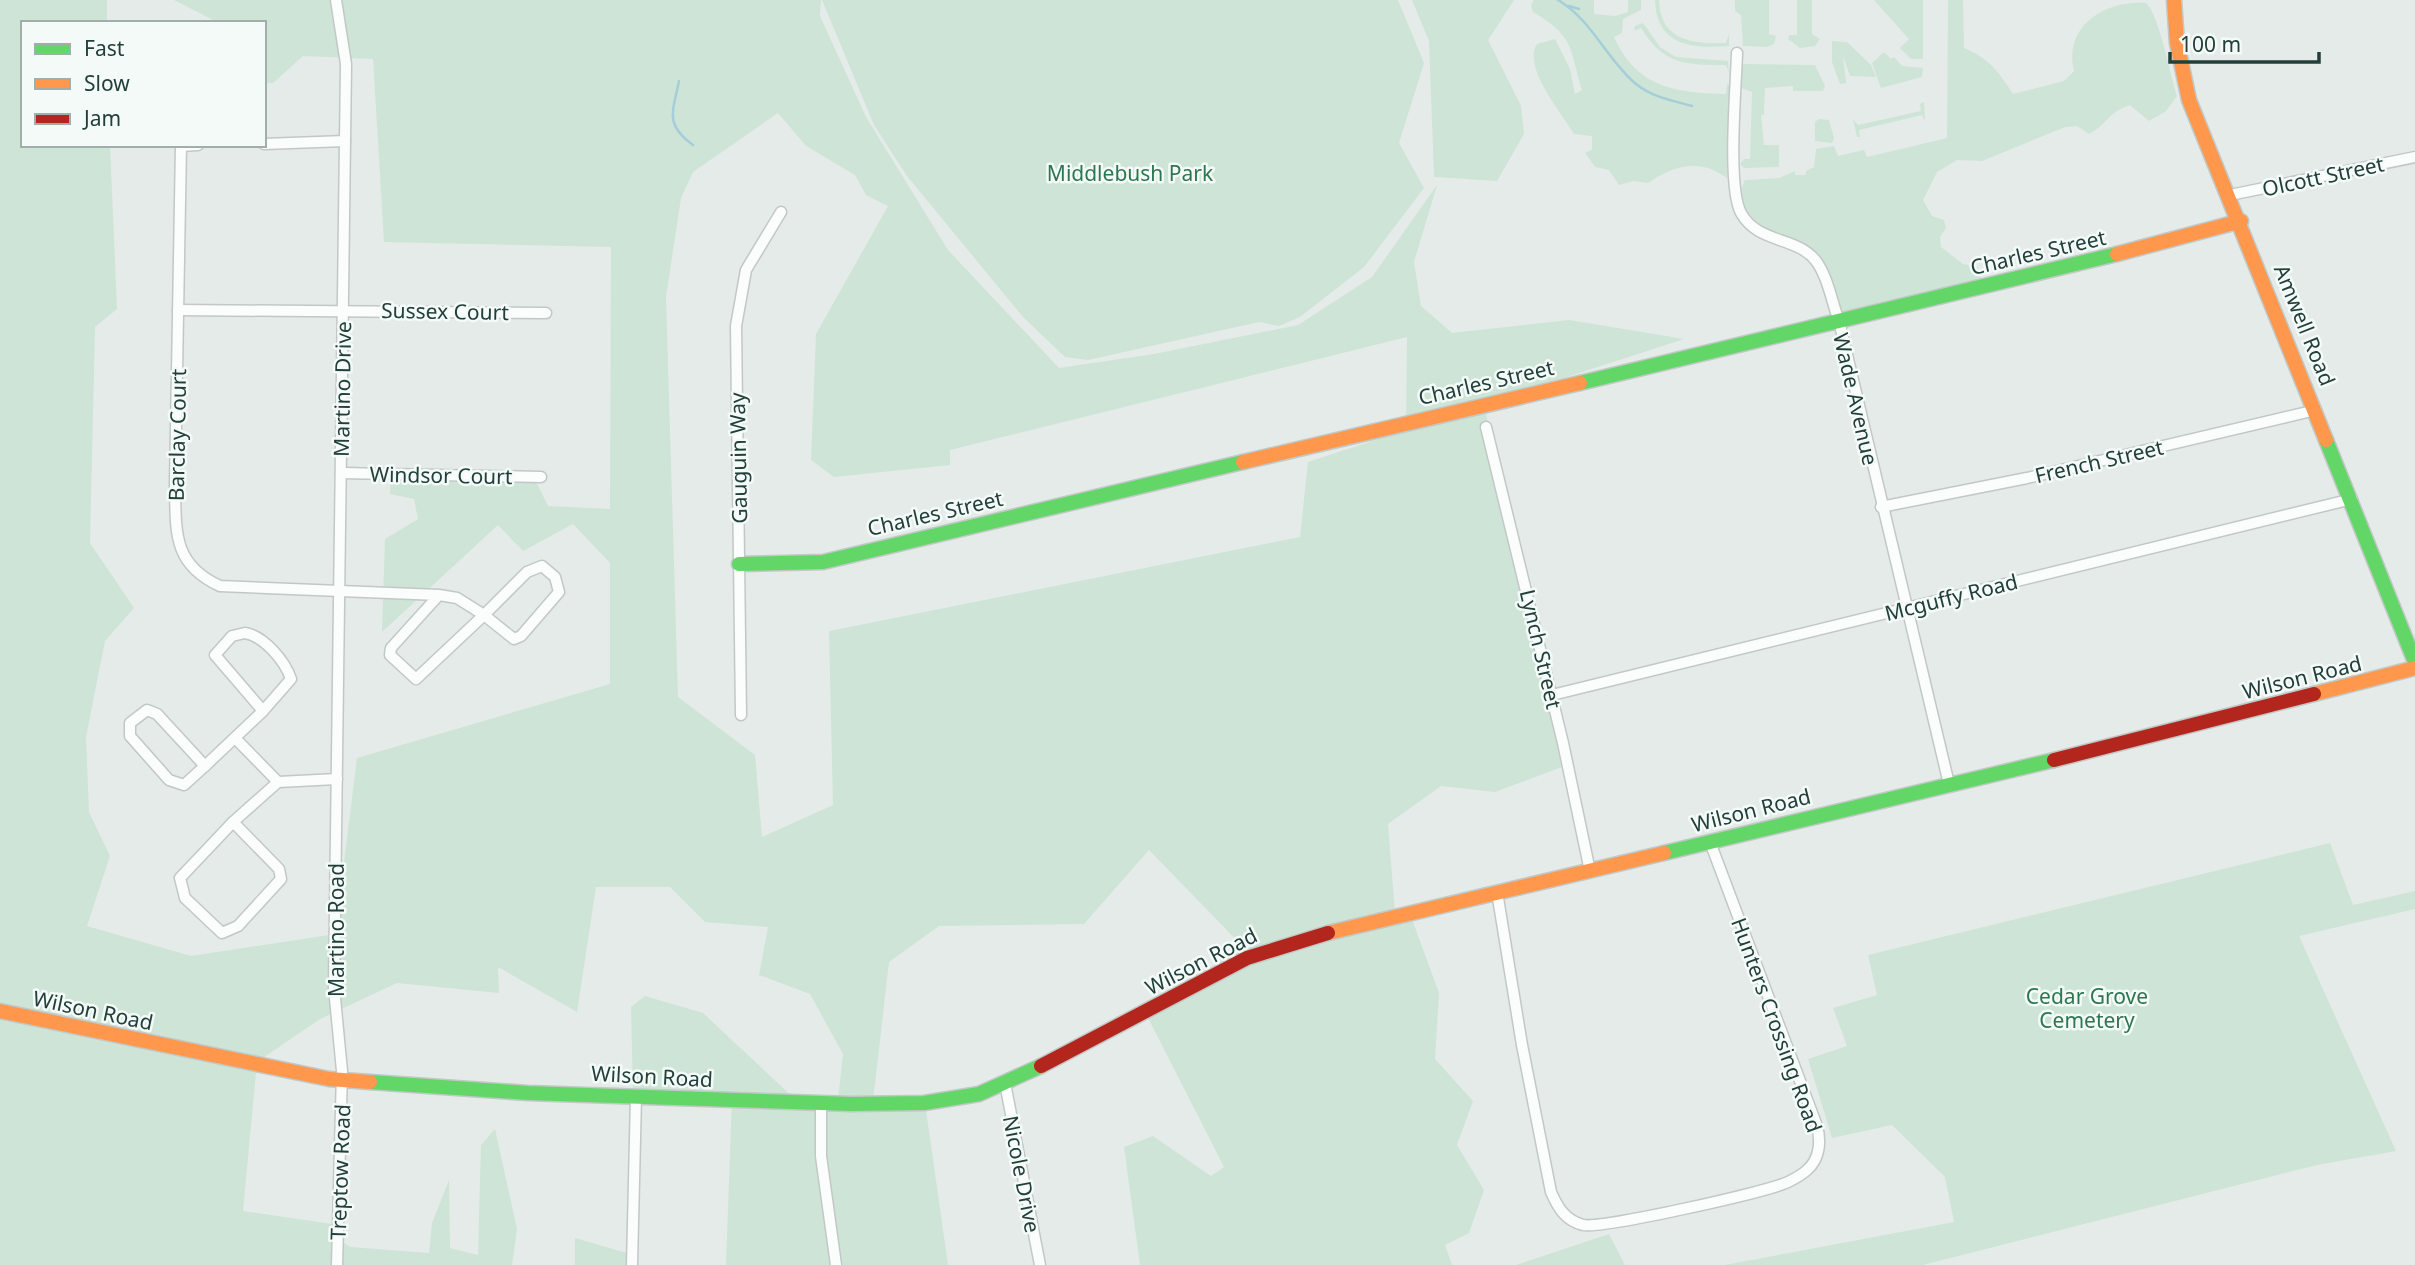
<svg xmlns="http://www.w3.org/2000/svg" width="2415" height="1265" font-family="'Noto Sans',sans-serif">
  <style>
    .green { fill: #cee4d7; fill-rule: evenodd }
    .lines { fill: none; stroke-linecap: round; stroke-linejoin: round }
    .stream { stroke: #a6ceda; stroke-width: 2.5 }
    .street-casing { stroke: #c2c8c6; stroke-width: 13 }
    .fast-casing { stroke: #c1c8c6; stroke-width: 17 }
    .slow-casing { stroke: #c1c8c6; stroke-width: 17 }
    .jam-casing { stroke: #c1c8c6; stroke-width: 17 }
    .street { stroke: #fbfcfc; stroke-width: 10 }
    .fast { stroke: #63d668; stroke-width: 14 }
    .slow { stroke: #ff974d; stroke-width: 14 }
    .jam { stroke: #b3261e; stroke-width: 14 }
    .labels { text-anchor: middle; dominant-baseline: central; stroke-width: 5; stroke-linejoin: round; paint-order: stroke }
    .park-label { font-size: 21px; fill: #2c7750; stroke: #f4faf7 }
    .street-label { font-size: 21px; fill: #223f3a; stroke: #f4faf7 }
  </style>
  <rect width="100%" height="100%" fill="#e5ebe9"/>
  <g class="green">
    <path d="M0 0H107V23H23V145H110L117 309 95 327 90 543 134 608 105 641 86 737 89 812 110 856 87 926 191 956 335 934 357 758 610 684V563L573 524 523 551 498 525 382 632 385 539 418 519 414 499 390 494 391 471 532 473 548 506 610 509 611 247 384 242 373 59 303 56 273 83H264V23H219L174 0H821L820 16 866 117 948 250 1059 368 1154 354 1298 325 1372 277 1437 185 1414 262 1421 306 1452 333 1569 320 1684 339 1484 404 1562 767 1495 792 1441 786 1388 824 1395 913 1409 911 1439 993 1435 1059 1473 1101 1457 1145 1484 1190 1469 1233 1445 1245 1452 1265H1140L1124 1147 1153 1136 1211 1176 1224 1167 1145 1012 1252 956 1149 850 1084 924 939 926 889 962 873 1101 925 1103 948 1265H726L732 1098 633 1095 631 1007 645 996 703 1013 795 1099 838 1100 843 1054 810 994 759 975 768 927 705 922 670 887H596L577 1012 498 967 499 993 397 983 320 1019 257 1062 243 1211 339 1225 340 1240 350 1247 429 1253 432 1223 449 1180 450 1248 478 1255 481 1145 495 1129 517 1229 512 1265H0ZM778 113 806 146 855 175 866 195 888 206 816 334 811 460 834 477 950 465V450L1407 337 1406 430 1308 462 1300 537 829 631 833 805 762 837 755 755 678 697 666 297 681 198 693 172Z"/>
    <polygon points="822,0 1398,0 1424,63 1399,143 1424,188 1364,267 1300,317 1279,326 1259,322 1088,360 1065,357 1023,317 907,176 874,125"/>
    <polygon points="1412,0 1514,0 1488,40 1521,106 1524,134 1497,181 1434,177 1429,41"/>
    <path d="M1534 0H1594V14L1615 16 1628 12V0H1641V10L1623 19 1622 33 1614 37C1637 88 1676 93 1726 94L1727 84 1730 86 1727 178C1701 158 1673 165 1648 183L1633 181 1619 185 1609 170 1595 167 1585 153 1592 150V136L1574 134C1561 112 1522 67 1537 44L1555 39 1570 69 1575 94 1582 90C1569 47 1575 37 1533 12L1531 5Z"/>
    <path d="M1655 0H1659C1660 41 1693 44 1726 43L1729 34V46C1693 49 1656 46 1655 0Z"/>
    <polygon points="1735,0 1769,0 1769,34 1776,36 1774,44 1767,47 1743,46 1741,15 1735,11"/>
    <polygon points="1797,0 1812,0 1812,34 1820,39 1815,46 1800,48 1788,39 1789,35 1797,35"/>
    <polygon points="1874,0 1923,0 1923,59 1911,59 1900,48 1909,39"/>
    <path d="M1948 0H1963L1964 48C1989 58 1999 72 2013 94L2064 81 2074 71C2063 27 2104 0 2146 3 2159 14 2170 75 2177 96L2166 111 2149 121 2130 105C2107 113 2109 123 2089 134L2077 126 2065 127 1982 161 1957 160 1937 172 1923 200 1932 216 1944 220 1946 228 1940 237 1941 247 1963 264 1978 267 1981 279 1844 316C1836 295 1832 268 1815 252 1793 231 1722 227 1745 180L1779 178 1795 171V175H1806V171L1814 167 1816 149 1834 146 1838 156 1864 150 1867 157 1947 138Z"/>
    <path d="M1643 23 1660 47 1676 57 1728 61 1729 73 1726 65C1686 65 1664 65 1641 28L1634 31 1635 26Z"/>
    <polygon points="1832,41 1847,42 1871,65 1876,77 1850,76 1843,56 1846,83 1840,84 1832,62"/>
    <polygon points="1884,52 1891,59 1894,57 1902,66 1923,68 1922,77 1881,88 1872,63"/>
    <polygon points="1741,64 1815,65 1825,86 1823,91 1793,91 1793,86 1765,88 1764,115 1761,115 1764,145 1779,145 1779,167 1744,168 1740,164 1744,159 1750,159 1752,92 1741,88"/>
    <polygon points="1924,102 1925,122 1922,115 1859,130 1860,137 1857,137 1853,119 1858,125 1921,111 1920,104"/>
    <polygon points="1819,119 1829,120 1834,138 1832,143 1815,141 1815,122"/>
    <polygon points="2330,843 2353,905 2415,891 2415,909 2299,936 2396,1151 2317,1165 1923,1265 1725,1265 1954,1222 1945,1177 1892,1125 1832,1138 1808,1059 1847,1046 1833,1008 1877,995 1868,955"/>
    <polygon points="1609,1234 1625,1265 1516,1265"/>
    <polygon points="575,1238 630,1254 630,1265 575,1265"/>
  </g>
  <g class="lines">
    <g class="stream">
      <path d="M1558 0C1592 20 1607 60 1636 84 1652 97 1673 101 1692 106"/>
      <polyline points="1569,6 1579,9"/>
      <path d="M679 81C673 112 664 124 693 145"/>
    </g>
    <g class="street-casing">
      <g id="street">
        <polyline points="336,0 346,64 334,988 342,1071 337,1265"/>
        <path d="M1737 53C1736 88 1727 187 1741 213 1758 244 1797 236 1816 261 1828 277 1832 303 1839 321L1949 784"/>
        <polyline points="264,144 345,141"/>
        <path d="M181 145 175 485C176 531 172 564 220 586L439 595 457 598 484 615 416 679 390 655 391 648 439 595"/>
        <polyline points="181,146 198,145"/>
        <polyline points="2230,195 2415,157"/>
        <polyline points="178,310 546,313"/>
        <polyline points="1486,427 1563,743 1590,871"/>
        <polyline points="341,473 541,477"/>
        <polyline points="1881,507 2027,478 2316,410"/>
        <polygon points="542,566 555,577 559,592 521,636 514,639 484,615 527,572"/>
        <path d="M245 633C264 636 285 661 291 679L263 711 215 655 232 636Z"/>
        <polyline points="1552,695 2352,499"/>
        <polygon points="147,710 157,714 205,766 184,785 169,780 130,736 130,723"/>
        <polyline points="741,715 736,326 746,270 781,212"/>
        <polyline points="235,738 278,782 337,779"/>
        <polyline points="205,766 263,711"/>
        <polygon points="233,822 279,869 281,879 238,926 222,933 185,898 180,878"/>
        <polyline points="233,822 278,782"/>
        <path d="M1497 892 1522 1045 1551 1192C1558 1208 1565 1220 1583 1225 1601 1229 1767 1192 1788 1182 1794 1179 1802 1175 1807 1170 1820 1159 1821 1141 1817 1126L1710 842"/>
        <polyline points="1005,1083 1040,1265"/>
        <polyline points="821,1103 821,1156 836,1265"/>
        <polyline points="632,1265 636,1096"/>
      </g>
    </g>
    <g class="fast-casing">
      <g id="fast">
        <polyline points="1580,383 2117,254"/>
        <polyline points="2326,440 2415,662"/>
        <polyline points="739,564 823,562 1243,462"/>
        <polyline points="1664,853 2054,760"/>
        <polyline points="370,1082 528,1093 851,1104 924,1103 979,1094 1041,1066"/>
      </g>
    </g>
    <g class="slow-casing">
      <g id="slow">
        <polyline points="2174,0 2177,43 2189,100 2326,440"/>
        <polyline points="2117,254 2241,221"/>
        <polyline points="1243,462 1580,383"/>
        <polyline points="2314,694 2415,668"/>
        <polyline points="1328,933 1664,853"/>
        <polyline points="0,1011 329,1079 370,1082"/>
      </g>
    </g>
    <g class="jam-casing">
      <g id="jam">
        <polyline points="2054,760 2314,694"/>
        <polyline points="1041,1066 1247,958 1328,933"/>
      </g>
    </g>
    <use href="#street" class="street"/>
    <use href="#fast" class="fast"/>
    <use href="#slow" class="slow"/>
    <use href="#jam" class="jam"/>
  </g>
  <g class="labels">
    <g class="park-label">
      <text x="1130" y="173">Middlebush Park</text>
      <text x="2087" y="996">Cedar Grove<tspan x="2087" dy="24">Cemetery</tspan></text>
    </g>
    <g class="street-label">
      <text transform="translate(2323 176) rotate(-12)">Olcott Street</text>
      <text transform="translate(2038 252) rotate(-13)">Charles Street</text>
      <text transform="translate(445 311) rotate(1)">Sussex Court</text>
      <text transform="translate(2305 325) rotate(68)">Amwell Road</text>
      <text transform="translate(1486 382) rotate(-13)">Charles Street</text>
      <text transform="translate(342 389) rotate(-89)">Martino Drive</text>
      <text transform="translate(1856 399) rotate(77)">Wade Avenue</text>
      <text transform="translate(177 435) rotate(-89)">Barclay Court</text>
      <text transform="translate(738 458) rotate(-91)">Gauguin Way</text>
      <text transform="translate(2099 461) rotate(-13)">French Street</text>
      <text transform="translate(441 475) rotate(1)">Windsor Court</text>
      <text transform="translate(935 513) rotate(-13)">Charles Street</text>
      <text transform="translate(1951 597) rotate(-14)">Mcguffy Road</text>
      <text transform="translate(1541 649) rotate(77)">Lynch Street</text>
      <text transform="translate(2302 677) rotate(-14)">Wilson Road</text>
      <text transform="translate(1751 810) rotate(-14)">Wilson Road</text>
      <text transform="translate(336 930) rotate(-90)">Martino Road</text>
      <text transform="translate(1201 961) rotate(-27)">Wilson Road</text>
      <text transform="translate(93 1010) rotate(12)">Wilson Road</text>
      <text transform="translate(1777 1025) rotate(70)">Hunters Crossing Road</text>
      <text transform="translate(652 1076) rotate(3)">Wilson Road</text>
      <text transform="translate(340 1172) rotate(-88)">Treptow Road</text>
      <text transform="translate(1022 1174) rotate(79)">Nicole Drive</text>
    </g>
  </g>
  <rect x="21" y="21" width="245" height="126" fill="#f4faf7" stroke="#a0afab" stroke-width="2"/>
  <rect x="35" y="44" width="35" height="10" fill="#63d668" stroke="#a0afab" stroke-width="2"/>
  <text x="84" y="56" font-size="21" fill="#223f3a">Fast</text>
  <rect x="35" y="79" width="35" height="10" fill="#ff974d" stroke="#a0afab" stroke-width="2"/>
  <text x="84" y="91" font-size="21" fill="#223f3a">Slow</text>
  <rect x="35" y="114" width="35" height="10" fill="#b3261e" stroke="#a0afab" stroke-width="2"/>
  <text x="84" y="126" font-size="21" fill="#223f3a">Jam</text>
  <path d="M2170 52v10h149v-10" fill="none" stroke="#223f3a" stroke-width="3.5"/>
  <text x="2180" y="52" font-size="21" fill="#223f3a" stroke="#f4faf7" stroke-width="5" paint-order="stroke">100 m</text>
</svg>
